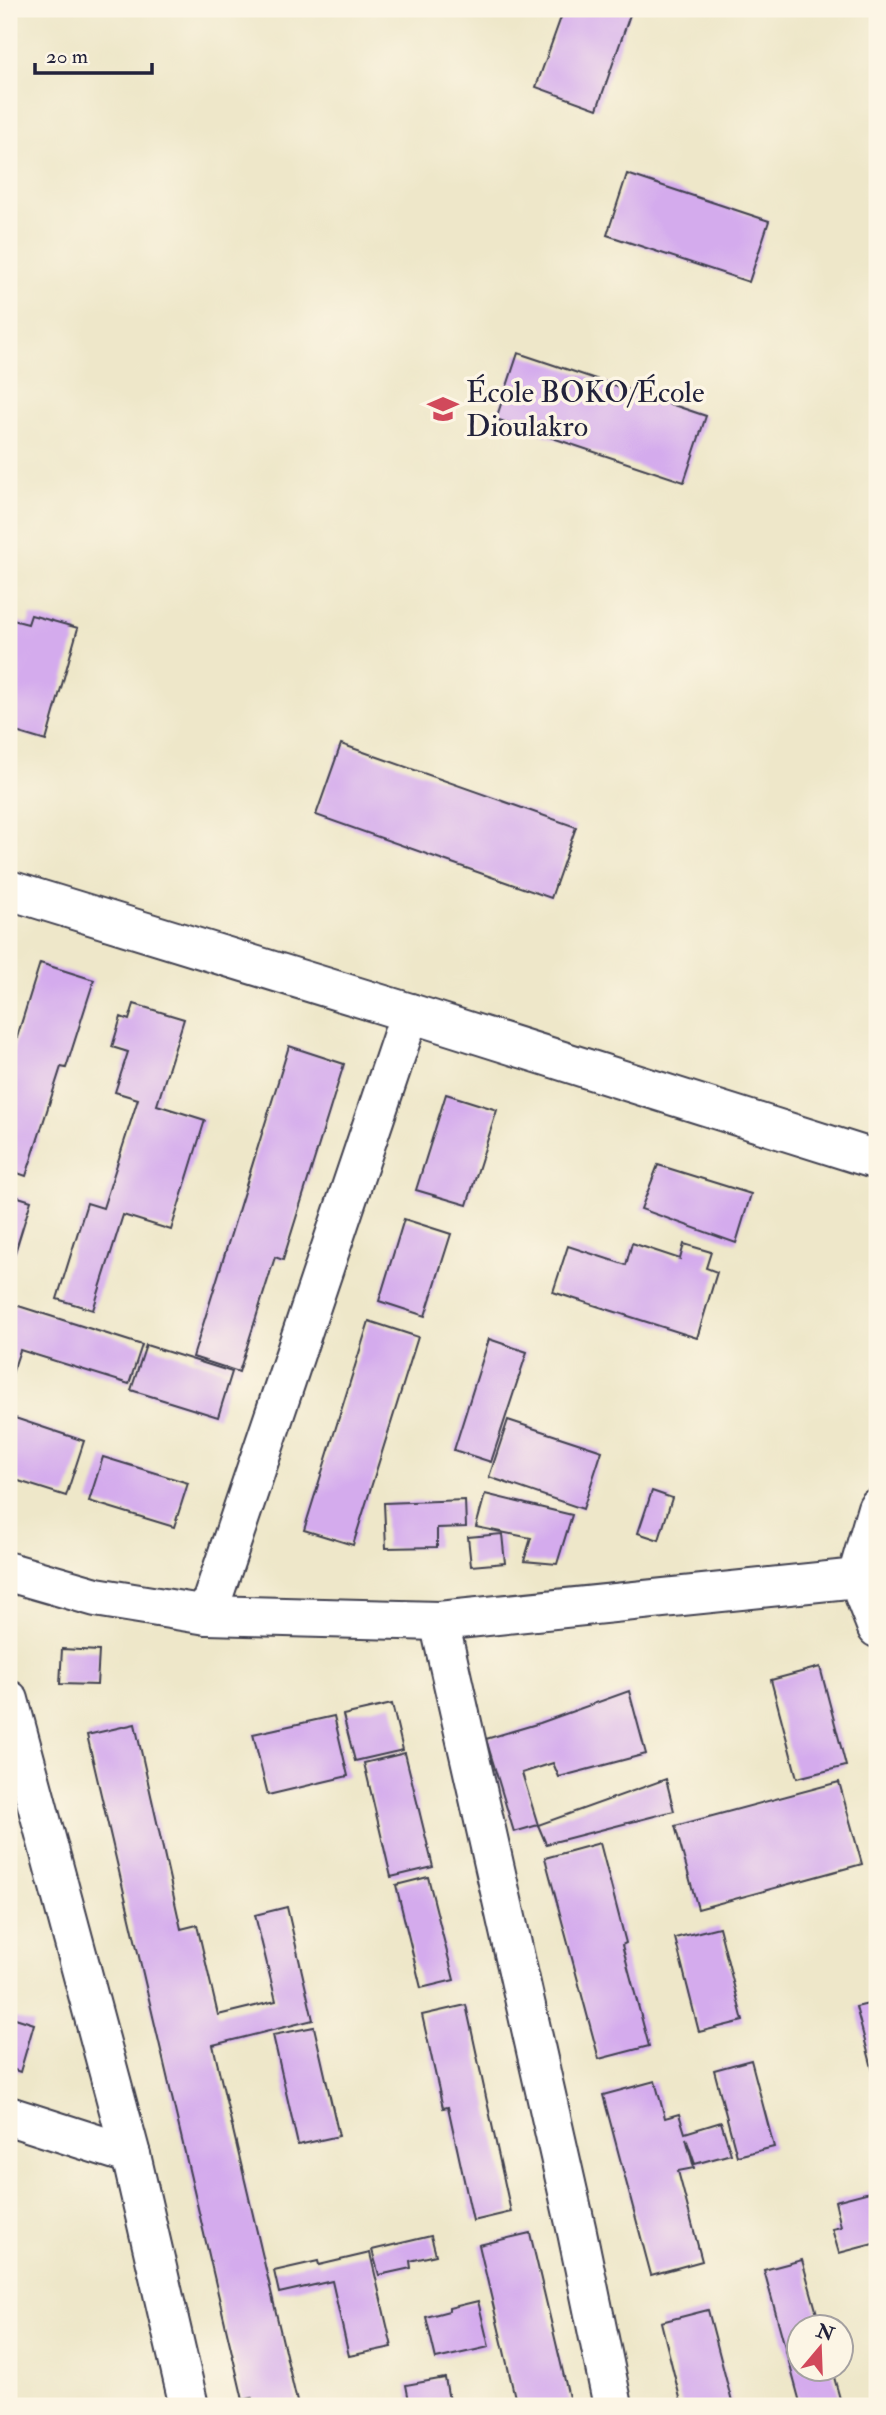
<svg xmlns="http://www.w3.org/2000/svg" width="886" height="2415" font-family="'IM FELL Double Pica',serif">
  <style>
    .building { fill: #d4abed }
    .lines { fill: none; stroke-linecap: round; stroke-linejoin: round }
    .minor-casing { stroke: #414050; stroke-width: 42 }
    .minor { stroke: #fff; stroke-width: 38 }
    .labels { text-anchor: middle; dominant-baseline: central; stroke-width: 7; stroke-linejoin: round; paint-order: stroke }
    .poi-label { font-size: 30px; fill: #22223b; stroke: #fcf5e5; text-anchor: start }
  </style>
  <rect width="100%" height="100%" fill="#fcf5e5"/>
  <filter id="ink" filterUnits="userSpaceOnUse"><feTurbulence type="fractalNoise" baseFrequency=".0143" numOctaves="2"/><feDisplacementMap in="SourceGraphic" scale="14" xChannelSelector="R" yChannelSelector="G"/><feConvolveMatrix kernelMatrix="1 2 1 2 8 2 1 2 1" color-interpolation-filters="sRGB"/></filter>
  <filter id="wash" filterUnits="userSpaceOnUse"><feTurbulence type="fractalNoise" baseFrequency=".00686" numOctaves="4" result="noise"/><feDisplacementMap in="SourceGraphic" scale="28" xChannelSelector="R" yChannelSelector="G"/><feGaussianBlur stdDeviation="1.57" result="paint"/><feColorMatrix in="noise" values="0 0 0 0 0 0 0 0 0 0 0 0 0 0 0 0 0 1.4 0 .05"/><feComposite in="paint" operator="in"/></filter>
  <g filter="url(#wash)">
    <rect width="100%" height="100%" fill="#eee7c9"/>
    <g id="blocks">
      <g class="building">
        <polygon points="564,9 632,9 597,109 536,87"/>
        <polygon points="627,174 769,221 749,282 607,235"/>
        <polygon points="518,353 706,416 684,482 496,419"/>
        <polygon points="31,615 78,628 46,741 9,730 9,619 28,624"/>
        <polygon points="341,744 576,827 551,898 316,815"/>
        <polygon points="40,963 94,980 66,1068 61,1067 26,1176 9,1170 9,1063"/>
        <polygon points="134,1004 184,1019 157,1105 205,1120 171,1230 123,1215 93,1310 57,1299 87,1203 103,1208 138,1099 115,1092 128,1052 112,1047 121,1017 129,1020"/>
        <polygon points="289,1046 344,1064 283,1260 275,1257 239,1372 193,1357"/>
        <polygon points="446,1094 497,1110 467,1205 416,1190"/>
        <polygon points="658,1165 751,1194 736,1243 641,1209"/>
        <polygon points="9,1194 31,1201 9,1272"/>
        <polygon points="404,1219 451,1234 425,1316 379,1301"/>
        <polygon points="632,1243 680,1259 684,1244 711,1252 706,1268 717,1272 697,1338 553,1292 568,1246 626,1265"/>
        <polygon points="9,1303 142,1345 129,1384 20,1350 9,1383"/>
        <polygon points="369,1321 418,1337 353,1545 304,1530"/>
        <polygon points="489,1339 527,1352 491,1462 454,1450"/>
        <polygon points="146,1345 232,1372 218,1417 131,1390"/>
        <polygon points="9,1416 84,1441 66,1496 9,1478"/>
        <polygon points="508,1420 602,1451 583,1509 489,1477"/>
        <polygon points="103,1457 188,1483 174,1527 89,1501"/>
        <polygon points="652,1491 672,1498 659,1540 638,1533"/>
        <polygon points="485,1494 572,1515 557,1564 524,1561 531,1538 476,1527"/>
        <polygon points="465,1500 466,1527 437,1528 437,1547 386,1548 384,1503"/>
        <polygon points="502,1534 505,1563 471,1566 468,1537"/>
        <polygon points="62,1649 99,1651 97,1685 60,1684"/>
        <polygon points="820,1667 846,1766 797,1778 771,1680"/>
        <polygon points="629,1691 646,1754 559,1777 553,1763 522,1773 538,1825 514,1832 486,1739 540,1723"/>
        <polygon points="392,1704 403,1750 355,1761 343,1715"/>
        <polygon points="334,1716 348,1776 268,1795 253,1734"/>
        <polygon points="135,1724 181,1929 197,1925 218,2015 276,2001 255,1915 287,1907 313,2020 213,2045 298,2406 254,2406 252,2398 243,2400 87,1735"/>
        <polygon points="405,1753 433,1867 391,1877 364,1763"/>
        <polygon points="666,1779 674,1811 546,1844 538,1825"/>
        <polygon points="839,1782 862,1864 698,1909 675,1826"/>
        <polygon points="600,1843 626,1943 622,1945 649,2046 599,2059 545,1858"/>
        <polygon points="428,1877 454,1980 421,1988 396,1885"/>
        <polygon points="719,1927 743,2021 699,2032 675,1938"/>
        <polygon points="877,2002 877,2083 876,2083 856,2007"/>
        <polygon points="466,2005 511,2212 473,2221 448,2107 443,2108 422,2015"/>
        <polygon points="9,2016 34,2024 20,2072 9,2068"/>
        <polygon points="314,2027 339,2136 298,2145 273,2035"/>
        <polygon points="751,2060 774,2147 737,2156 714,2070"/>
        <polygon points="655,2081 665,2118 679,2114 685,2133 721,2122 731,2154 695,2164 686,2138 694,2168 678,2171 702,2261 651,2275 603,2095"/>
        <polygon points="877,2190 877,2243 839,2253 832,2229 841,2227 835,2201"/>
        <polygon points="530,2233 571,2406 517,2406 479,2245"/>
        <polygon points="431,2236 436,2255 410,2261 411,2268 379,2275 372,2250"/>
        <polygon points="370,2253 392,2347 349,2356 332,2281 279,2293 274,2271 318,2261 319,2265"/>
        <polygon points="802,2260 821,2328 798,2328 798,2370 832,2370 842,2406 801,2406 764,2270"/>
        <polygon points="478,2301 489,2347 436,2359 426,2317 449,2311 449,2308"/>
        <polygon points="708,2310 733,2406 682,2406 661,2322"/>
        <polygon points="445,2378 450,2406 410,2406 406,2385"/>
      </g>
    </g>
  </g>
  <g filter="url(#ink)">
    <use href="#blocks" fill-opacity="0" stroke="#414050" stroke-width="2"/>
    <g class="lines">
      <g class="minor-casing">
        <g id="minor">
          <polyline points="9,890 410,1013 877,1160"/>
          <polyline points="877,1508 857,1577 877,1628"/>
          <polyline points="9,1572 96,1597 207,1615 439,1621 877,1576"/>
          <polyline points="207,1615 410,1013"/>
          <polyline points="439,1621 577,2232 613,2406"/>
          <polyline points="9,1700 131,2155 189,2406"/>
          <polyline points="9,2116 131,2155"/>
        </g>
      </g>
      <use href="#minor" class="minor"/>
    </g>
  </g>
  <defs>
    <g id="school-bare" transform="scale(2.415)"><path d="M0-5L7-2L0 1L-7-2ZM-4 1L0 2.5L4 1V4Q0 6-4 4Z" fill="#d1495b" stroke="#fcf5e5" stroke-width="2.5" paint-order="stroke"/></g>
  </defs>
  <g fill-rule="evenodd">
    <use href="#school-bare" x="443" y="409"/>
  </g>
  <g class="labels">
    <g class="poi-label">
      <text x="466" y="392">École BOKO/École<tspan x="466" dy="34">Dioulakro</tspan></text>
    </g>
  </g>
  <rect width="886" height="2415" fill="none" stroke="#fcf5e5" stroke-width="35"/>
  <g transform="translate(820 2348) rotate(19)"><circle r="33" fill="#fcf5e5" stroke="#a5a1a1" stroke-width="2"/>
  <path d="M0-5L12 26L0 18L-12 26Z" fill="#d1495b"/>
  <text y="-10" font-size="19" font-weight="bold" text-anchor="middle" fill="#22223b">N</text>
  </g>
  <path d="M35 63v10h117v-10" fill="none" stroke="#22223b" stroke-width="3.5"/>
  <text x="46" y="63" font-size="21" fill="#22223b" stroke="#fcf5e5" stroke-width="5" paint-order="stroke">20 m</text>
</svg>
